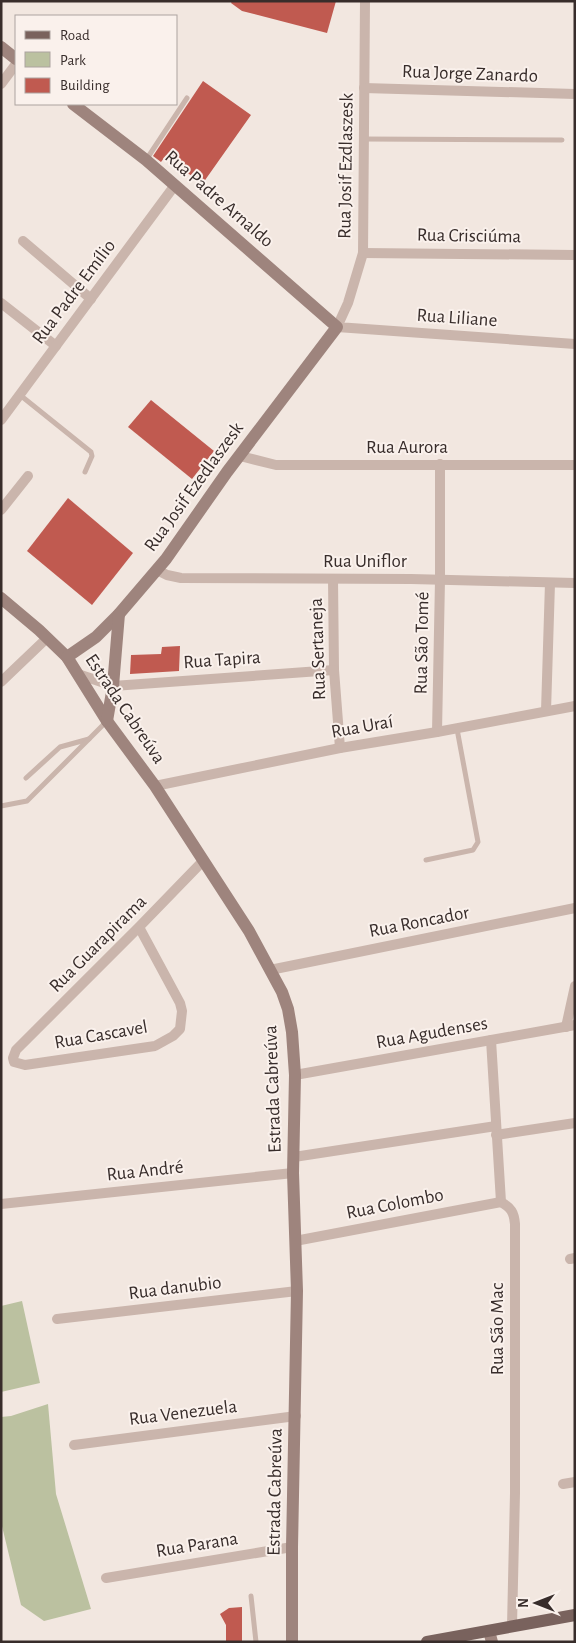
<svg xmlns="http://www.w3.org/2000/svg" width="576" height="1643" font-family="'Alegreya Sans',sans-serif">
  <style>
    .green { fill: #bbc1a0 }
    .building { fill: #c05a50 }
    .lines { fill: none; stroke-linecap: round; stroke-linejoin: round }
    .service { stroke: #cab5ac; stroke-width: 5 }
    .minor { stroke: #cab5ac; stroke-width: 10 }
    .secondary { stroke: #9e847d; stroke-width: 12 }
    .primary { stroke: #79625d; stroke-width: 12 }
    .labels { text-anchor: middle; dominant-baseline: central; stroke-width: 4; stroke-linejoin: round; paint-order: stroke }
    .street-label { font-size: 19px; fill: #382d2b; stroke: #faf1ec }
  </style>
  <rect width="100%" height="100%" fill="#f2e7e0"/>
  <g class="green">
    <polygon points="22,1301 40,1383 1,1392 1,1306"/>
    <polygon points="48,1404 56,1494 91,1609 44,1621 21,1605 1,1522 1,1417 11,1416"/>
  </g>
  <g class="building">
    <polygon points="232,1 336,1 327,33 242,11 231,3"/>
    <polygon points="203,81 251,115 203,183 164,158 161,162 153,156"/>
    <polygon points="151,400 214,451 192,479 128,427"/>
    <polygon points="68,498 133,553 92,605 27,551"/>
    <polygon points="180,646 179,671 130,674 131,655 161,654 162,647"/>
    <polygon points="242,1607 242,1642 226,1642 226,1625 220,1614 229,1608"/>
  </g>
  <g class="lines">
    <g class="service">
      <polyline points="363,139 562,140"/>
      <polyline points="146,160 187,98"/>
      <polyline points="20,395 91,452 92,456 85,472"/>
      <polyline points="26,778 60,747 89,739"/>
      <polyline points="1,806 27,801 107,721"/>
      <polyline points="426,860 473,850 478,842 457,729"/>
      <polyline points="251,1596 256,1642"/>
    </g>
    <g class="minor">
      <polyline points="365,1 363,253 348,303 337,327 575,344"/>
      <polyline points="1,84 16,64"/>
      <polyline points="364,88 575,94"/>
      <polyline points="23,241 91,299"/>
      <polyline points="363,253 575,255"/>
      <polyline points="1,303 56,346"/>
      <polyline points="1,420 175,185"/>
      <polyline points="240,456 276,465 575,465"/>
      <polyline points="1,510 28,476"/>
      <polyline points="157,570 167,575 181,578 411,579 575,583"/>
      <polyline points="333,579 334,670 340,748"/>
      <polyline points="78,674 113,686 334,670"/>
      <polyline points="1,682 47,638"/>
      <polyline points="546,711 550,583"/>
      <polyline points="437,732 440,580 440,464"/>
      <polyline points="155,786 340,748 437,732 575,706"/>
      <polyline points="139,927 180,1003 182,1011 180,1029 173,1036 155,1046 25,1065 14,1062 13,1058 16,1050 139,927 203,861"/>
      <polyline points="270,970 575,908"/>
      <polyline points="566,1027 575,986"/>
      <path d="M491 1040 501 1202C511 1208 514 1212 515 1224V1493L512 1626"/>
      <polyline points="295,1075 575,1025"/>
      <polyline points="496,1135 575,1123"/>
      <polyline points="294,1157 496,1126"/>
      <polyline points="1,1204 293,1173"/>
      <polyline points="295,1241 501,1202"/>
      <polyline points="570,1259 575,1258"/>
      <polyline points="57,1319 297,1291"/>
      <polyline points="74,1445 296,1416"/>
      <polyline points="563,1484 575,1482"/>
      <polyline points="106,1578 292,1547"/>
    </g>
    <g class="secondary">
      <polyline points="1,47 16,59"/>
      <polyline points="1,598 39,630 67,657 107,721 155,786 249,931 282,992 288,1009 292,1032 295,1075 293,1173 297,1291 292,1547 292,1642"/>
      <polyline points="67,657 96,637 119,614 166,559 227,472 337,327 146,160 73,104"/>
      <polyline points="107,721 113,686 119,614"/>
      <polyline points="489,1631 492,1642"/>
    </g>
    <polyline class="primary" points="427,1642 575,1615"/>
  </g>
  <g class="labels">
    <g class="street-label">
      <text transform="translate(470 74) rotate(2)">Rua Jorge Zanardo</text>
      <text transform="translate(346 166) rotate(-89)">Rua Josif Ezdlaszesk</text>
      <text transform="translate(219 199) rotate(41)">Rua Padre Arnaldo</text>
      <text transform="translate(469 236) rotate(1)">Rua Crisciúma</text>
      <text transform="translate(74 292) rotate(-53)">Rua Padre Emílio</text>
      <text transform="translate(457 318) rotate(4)">Rua Liliane</text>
      <text x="407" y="447">Rua Aurora</text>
      <text transform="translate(194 487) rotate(-54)">Rua Josif Ezedlaszesk</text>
      <text x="365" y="561">Rua Uniflor</text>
      <text transform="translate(422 643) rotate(-89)">Rua São Tomé</text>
      <text transform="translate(318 649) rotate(-92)">Rua Sertaneja</text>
      <text transform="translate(222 660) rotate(-4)">Rua Tapira</text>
      <text transform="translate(125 709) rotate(56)">Estrada Cabreúva</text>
      <text transform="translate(362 727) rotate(-10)">Rua Uraí</text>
      <text transform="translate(419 922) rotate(-11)">Rua Roncador</text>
      <text transform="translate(98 944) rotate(-45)">Rua Guarapirama</text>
      <text transform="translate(432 1033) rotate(-10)">Rua Agudenses</text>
      <text transform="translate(101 1035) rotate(-10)">Rua Cascavel</text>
      <text transform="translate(273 1089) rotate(-92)">Estrada Cabreúva</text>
      <text transform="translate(145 1171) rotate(-6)">Rua André</text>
      <text transform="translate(395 1204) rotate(-11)">Rua Colombo</text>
      <text transform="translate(175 1288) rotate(-7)">Rua danubio</text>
      <text transform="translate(497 1329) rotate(-90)">Rua São Mac</text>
      <text transform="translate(183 1413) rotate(-7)">Rua Venezuela</text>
      <text transform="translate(275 1492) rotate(-89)">Estrada Cabreúva</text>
      <text transform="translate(197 1545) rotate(-9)">Rua Parana</text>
    </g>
  </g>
  <rect width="576" height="1643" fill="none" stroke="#382d2b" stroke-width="5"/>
  <rect x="15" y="15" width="162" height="90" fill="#faf1ec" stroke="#aca39f"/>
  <rect x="25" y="31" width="25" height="8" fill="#79625d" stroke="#aca39f"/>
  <text x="60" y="40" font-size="15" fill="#382d2b">Road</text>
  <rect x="25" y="52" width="25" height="15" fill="#bbc1a0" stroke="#aca39f"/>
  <text x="60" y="65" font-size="15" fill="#382d2b">Park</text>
  <rect x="25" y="78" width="25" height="15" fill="#c05a50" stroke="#aca39f"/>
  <text x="60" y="90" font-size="15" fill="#382d2b">Building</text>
  <g transform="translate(536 1603) rotate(270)" stroke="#faf1ec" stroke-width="4" paint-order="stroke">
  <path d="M0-4L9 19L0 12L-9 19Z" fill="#382d2b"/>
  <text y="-8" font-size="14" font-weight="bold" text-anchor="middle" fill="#382d2b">N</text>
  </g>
</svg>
